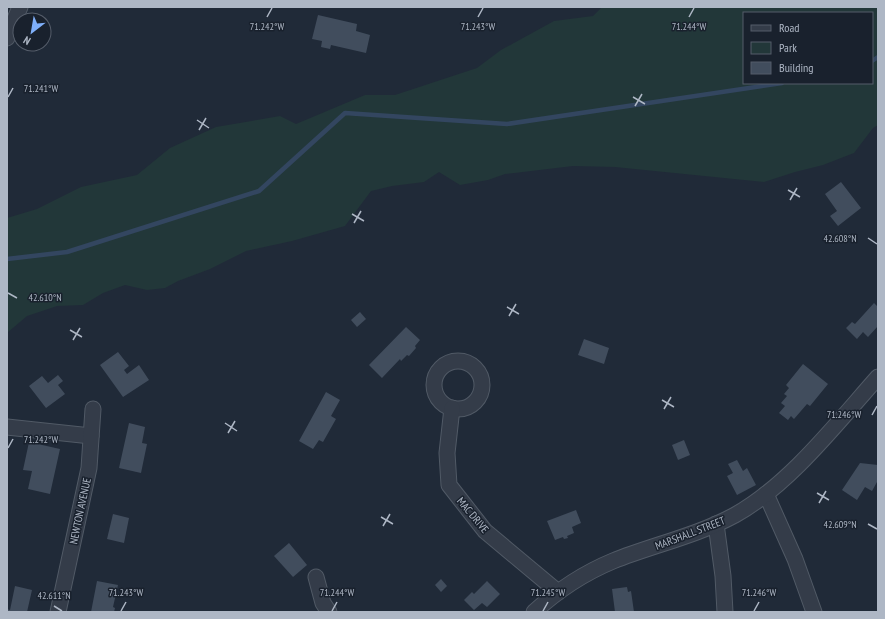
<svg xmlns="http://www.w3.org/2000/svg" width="885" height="619" font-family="'PT Sans Narrow',sans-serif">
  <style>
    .green { fill: #223739; fill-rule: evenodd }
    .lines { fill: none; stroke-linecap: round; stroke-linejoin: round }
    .stream { stroke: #334660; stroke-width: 4.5 }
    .building { fill: #414d5d }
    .minor-casing { stroke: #515a66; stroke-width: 17 }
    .minor { stroke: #343c49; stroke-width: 15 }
    .ticks { fill: none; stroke: #aeb7c5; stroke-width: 1.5 }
    .labels { text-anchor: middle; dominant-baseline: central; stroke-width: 3; stroke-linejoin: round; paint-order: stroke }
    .street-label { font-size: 11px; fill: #aeb7c5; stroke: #19212d }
    .ticks-label { font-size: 10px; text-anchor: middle; fill: #aeb7c5; stroke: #19212d; stroke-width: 3; stroke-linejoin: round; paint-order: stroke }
  </style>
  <rect width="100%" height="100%" fill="#202a38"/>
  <path class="green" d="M602 7H878V125L873 128 854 153 823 165 795 172 764 182 615 167 573 166 505 174 488 180 460 185 439 172 424 182 392 186 371 191 345 226 292 241 246 251 210 269 178 281 165 288 147 290 125 285 103 293 83 305 57 306 27 316 7 333V218L37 209 81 187 137 175 170 148 216 127 280 116 296 124 365 95H395L477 68 501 50 554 21 593 16ZM744 13H872V83H744Z"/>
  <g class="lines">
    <g class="stream">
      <polyline points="872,61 878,57"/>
      <polyline points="7,259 67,252 259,191 345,113 507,124 782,83"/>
    </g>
  </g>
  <g class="building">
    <polygon points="318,15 357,24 356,31 370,35 366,53 331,45 330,49 321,47 322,41 312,39"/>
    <polygon points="841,182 861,208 838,226 830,216 837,211 825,194"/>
    <polygon points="874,303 878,307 878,326 868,337 863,332 857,339 846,328 852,322 855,324"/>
    <polygon points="360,312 366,319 357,327 351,320"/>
    <polygon points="406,327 420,340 415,346 416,348 409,356 407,355 401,361 400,359 382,378 369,365"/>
    <polygon points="584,339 609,348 604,364 578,355"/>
    <polygon points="118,352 129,366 124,370 127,374 139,365 149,380 123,397 100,365"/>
    <polygon points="803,364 828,384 810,406 807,404 794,419 791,416 788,420 779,413 785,406 781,403 787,396 784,394 789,388 786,385"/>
    <polygon points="58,375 63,381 58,385 65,394 46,408 29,386 42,376 48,383"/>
    <polygon points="326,392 340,400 331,416 336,419 323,442 319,440 313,449 299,441"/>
    <polygon points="129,423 145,427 142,443 147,444 141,473 119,468"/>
    <polygon points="684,440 690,455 678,460 672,445"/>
    <polygon points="29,442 60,449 50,494 28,489 32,471 23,470"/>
    <polygon points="737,460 743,471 747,468 756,485 737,495 727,476 733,473 728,464"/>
    <polygon points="860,463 878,465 878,482 877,482 872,491 865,487 857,500 842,490"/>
    <polygon points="576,510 581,523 572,527 574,533 567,536 568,538 564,539 563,537 555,540 547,521"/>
    <polygon points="113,514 129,518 124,543 107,539"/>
    <polygon points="289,543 307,565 293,577 274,556"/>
    <polygon points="441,579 447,586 441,592 435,585"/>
    <polygon points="97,581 118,585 113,607 115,608 114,612 91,612"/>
    <polygon points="487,581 500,594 487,607 482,603 474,610 464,600 472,592 474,594"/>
    <polygon points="15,586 32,590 27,612 7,612 7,609 10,610"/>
    <polygon points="627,587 628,592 631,591 634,612 615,612 612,589"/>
  </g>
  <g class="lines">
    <g class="minor-casing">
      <g id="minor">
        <polyline points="7,38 20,7"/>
        <circle cx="458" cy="385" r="24"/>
        <polyline points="452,408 447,453 449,485 485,531 558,592"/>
        <polyline points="7,427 91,436"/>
        <polyline points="766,494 795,559 814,612"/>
        <polyline points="716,524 723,576 725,612"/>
        <polyline points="316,577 323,603 329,612"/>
        <polyline points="58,612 89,468 93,409"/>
        <path d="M534 612C557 591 584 573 613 561 653 545 696 536 735 515 789 485 837 423 878 377"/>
      </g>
    </g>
    <use href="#minor" class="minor"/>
  </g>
  <path class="ticks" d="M267 17 272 8M478 17 483 8M689 17 694 8M8 97 13 88M633 97 645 104M635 106 642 94M197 120 209 128M199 130 206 118M788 190 800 197M790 200 797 188M352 214 364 221M354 223 361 211M868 238 877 244M8 293 17 298M507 307 519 314M509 316 516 304M70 330 82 337M73 340 80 328M662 400 674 407M664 409 671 397M872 415 877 406M225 423 237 431M228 433 235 421M8 448 13 439M817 493 829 500M819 503 826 491M381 517 393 524M868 524 877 529M383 526 390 514M54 606 62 611M121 611 126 602M332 611 337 602M543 611 548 602M754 611 759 602"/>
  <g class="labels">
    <g class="street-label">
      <text transform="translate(80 511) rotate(-78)">NEWTON AVENUE</text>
      <text transform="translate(473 515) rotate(50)">MAC DRIVE</text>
      <text transform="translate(690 533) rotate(-21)">MARSHALL STREET</text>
    </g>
  </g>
  <g class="ticks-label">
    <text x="267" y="30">71.242°W</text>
    <text x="689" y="30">71.244°W</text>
    <text x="478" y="30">71.243°W</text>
    <text x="41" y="92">71.241°W</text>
    <text x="840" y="242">42.608°N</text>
    <text x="45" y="301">42.610°N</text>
    <text x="844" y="418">71.246°W</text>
    <text x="41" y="443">71.242°W</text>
    <text x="840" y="528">42.609°N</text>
    <text x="126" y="596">71.243°W</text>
    <text x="337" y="596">71.244°W</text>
    <text x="548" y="596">71.245°W</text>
    <text x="759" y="596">71.246°W</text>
    <text x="54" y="599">42.611°N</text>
  </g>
  <rect width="885" height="619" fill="none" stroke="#aeb7c5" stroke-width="16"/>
  <rect x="743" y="12" width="130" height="72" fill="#19212d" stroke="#555d6a"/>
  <rect x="751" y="25" width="20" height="6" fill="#343c49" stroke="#555d6a"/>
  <text x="779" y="32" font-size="12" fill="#aeb7c5">Road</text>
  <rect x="751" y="42" width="20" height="12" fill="#223739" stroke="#555d6a"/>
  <text x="779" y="52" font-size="12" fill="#aeb7c5">Park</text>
  <rect x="751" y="62" width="20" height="12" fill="#414d5d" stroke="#555d6a"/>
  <text x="779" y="72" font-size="12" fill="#aeb7c5">Building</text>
  <g transform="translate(32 32) rotate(211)"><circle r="19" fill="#19212d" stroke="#555d6a"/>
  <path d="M0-3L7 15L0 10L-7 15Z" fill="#7faff9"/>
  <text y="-6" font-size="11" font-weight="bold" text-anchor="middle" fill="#aeb7c5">N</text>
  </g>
</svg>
